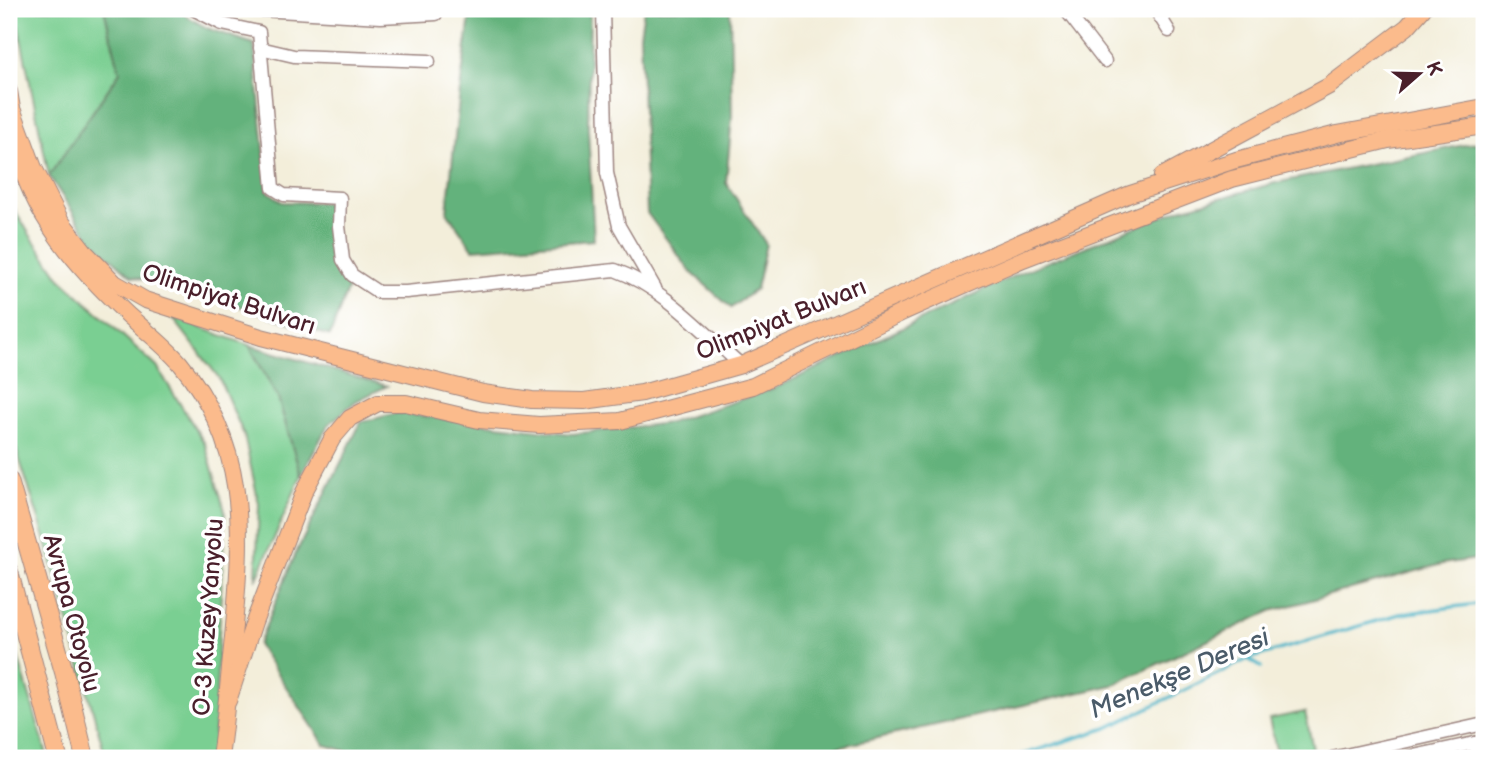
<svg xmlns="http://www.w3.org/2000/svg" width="1493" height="767" font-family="'Balsamiq Sans',sans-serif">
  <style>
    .green { fill: #7acf92; stroke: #62775e; stroke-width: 2 }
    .forest { fill: #63b27c; stroke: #566854; stroke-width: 2 }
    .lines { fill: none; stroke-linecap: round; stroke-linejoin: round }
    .stream { stroke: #49b4c7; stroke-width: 3.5 }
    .minor-casing { stroke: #9e8682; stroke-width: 15 }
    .major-casing { stroke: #9e8682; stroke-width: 18 }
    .highway-casing { stroke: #9e8682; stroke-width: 20 }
    .minor { stroke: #fff; stroke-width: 12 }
    .major { stroke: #fbbb8c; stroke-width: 16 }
    .highway { stroke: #fbbb8c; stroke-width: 18 }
    .labels { text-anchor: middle; stroke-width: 7; stroke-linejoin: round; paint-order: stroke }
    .street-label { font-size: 24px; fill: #4a1f2b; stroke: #fff }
    .water-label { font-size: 26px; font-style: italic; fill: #4a5b69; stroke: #fff }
  </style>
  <rect width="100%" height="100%" fill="#fff"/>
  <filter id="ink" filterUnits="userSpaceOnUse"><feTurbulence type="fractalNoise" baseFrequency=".0143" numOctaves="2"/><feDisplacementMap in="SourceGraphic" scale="14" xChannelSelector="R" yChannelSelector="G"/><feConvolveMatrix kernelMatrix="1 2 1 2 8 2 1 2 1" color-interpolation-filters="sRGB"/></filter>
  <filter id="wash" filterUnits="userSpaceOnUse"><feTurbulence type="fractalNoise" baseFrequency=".00686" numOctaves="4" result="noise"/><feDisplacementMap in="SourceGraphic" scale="28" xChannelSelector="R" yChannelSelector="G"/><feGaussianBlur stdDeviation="1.57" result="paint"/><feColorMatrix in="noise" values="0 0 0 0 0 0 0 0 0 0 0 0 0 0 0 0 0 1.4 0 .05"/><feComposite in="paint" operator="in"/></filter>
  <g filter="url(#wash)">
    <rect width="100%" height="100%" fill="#f3eeda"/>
    <g class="green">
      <polygon points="15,9 104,9 120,72 49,176"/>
      <polygon points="9,200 30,235 60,278 157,367 205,444 225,511 213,758 106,758 44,535 9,427"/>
      <polygon points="173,318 249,345 278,398 301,476 256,580 259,504 244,435 219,378"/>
      <polygon points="9,625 10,630 48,758 9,758"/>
      <polygon points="1305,712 1313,749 1310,758 1256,758 1277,754 1269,719"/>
    </g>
    <g class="forest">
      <polygon points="104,9 175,9 207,28 254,44 268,191 282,202 332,203 337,262 351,280 330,336 227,302 131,276 91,240 49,176 120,72"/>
      <polygon points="471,9 590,9 588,129 594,240 473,249 447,212 460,90"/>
      <polygon points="644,9 730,9 732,117 726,183 766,244 756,289 731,308 691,272 647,213 640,35"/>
      <polygon points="1484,141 1484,558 1442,564 1271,611 1113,685 789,758 372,758 325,745 258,645 295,555 361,422 397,413 572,434 669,423 775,388 1022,272 1180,209 1275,183"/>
      <polygon points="249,345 387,386 356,401 328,425 301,476 278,398"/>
    </g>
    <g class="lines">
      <g class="stream">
        <polyline points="1248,659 1261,667"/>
        <polyline points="1012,758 1107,728 1248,659 1400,614 1484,603"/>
      </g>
    </g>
  </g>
  <g filter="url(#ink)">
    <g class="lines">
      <g class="minor-casing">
        <g id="minor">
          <path d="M193 9 222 24 259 32 273 188 284 195 340 198 339 226 343 260 352 275 378 292H406L615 270C664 288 702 331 741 365"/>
          <polyline points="603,9 607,173 619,226 655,288"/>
          <polyline points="1065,9 1105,61"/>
          <polyline points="1155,9 1169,31"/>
          <polyline points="260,10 381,17 436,14"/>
          <polyline points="260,48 294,56 429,61"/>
          <polyline points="1475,743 1478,758"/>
          <polyline points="1332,758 1484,724"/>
          <polyline points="1404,758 1484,741"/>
        </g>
      </g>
      <g class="major-casing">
        <g id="major">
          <polyline points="9,91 14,120"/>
          <polyline points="13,111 34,168 61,221 86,253 115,283 145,300 261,337 483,393 532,400 584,401 642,393 741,365 1130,194 1236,160 1337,134 1484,107"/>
          <path d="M16 146C30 215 79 269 129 316 146 331 165 346 180 363 247 445 243 527 234 626 230 670 226 714 220 758"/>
          <polyline points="1162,176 1329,86 1407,27 1423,9"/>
          <polyline points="228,701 254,622 304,492 332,439 350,418 378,403 406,403 479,420 539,425 620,421 753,386 903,312 1023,259 1232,179 1388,140 1484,126"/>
        </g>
      </g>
      <g class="highway-casing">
        <g id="highway">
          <polyline points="9,481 64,672 85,758"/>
          <polyline points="9,572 58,758"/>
        </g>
      </g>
      <use href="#minor" class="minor"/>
      <use href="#major" class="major"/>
      <use href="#highway" class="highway"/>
    </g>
  </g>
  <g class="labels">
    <g class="street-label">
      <text transform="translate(229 299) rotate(18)" y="8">Olimpiyat Bulvarı</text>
      <text transform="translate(781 319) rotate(-22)" y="8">Olimpiyat Bulvarı</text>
      <text transform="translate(72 613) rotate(75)" y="8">Avrupa Otoyolu</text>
      <text transform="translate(208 617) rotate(-86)" y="8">O-3 Kuzey Yanyolu</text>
    </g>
    <g class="water-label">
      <text transform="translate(1179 673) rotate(-23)" y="9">Menekşe Deresi</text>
    </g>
  </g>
  <rect width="1493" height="767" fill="none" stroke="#fff" stroke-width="35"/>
  <g transform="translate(1419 74) rotate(70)" stroke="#ffffff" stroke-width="5" paint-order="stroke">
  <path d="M0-5L12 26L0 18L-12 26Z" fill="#4a1f2b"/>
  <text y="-10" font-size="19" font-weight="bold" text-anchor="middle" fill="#4a1f2b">K</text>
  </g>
</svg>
